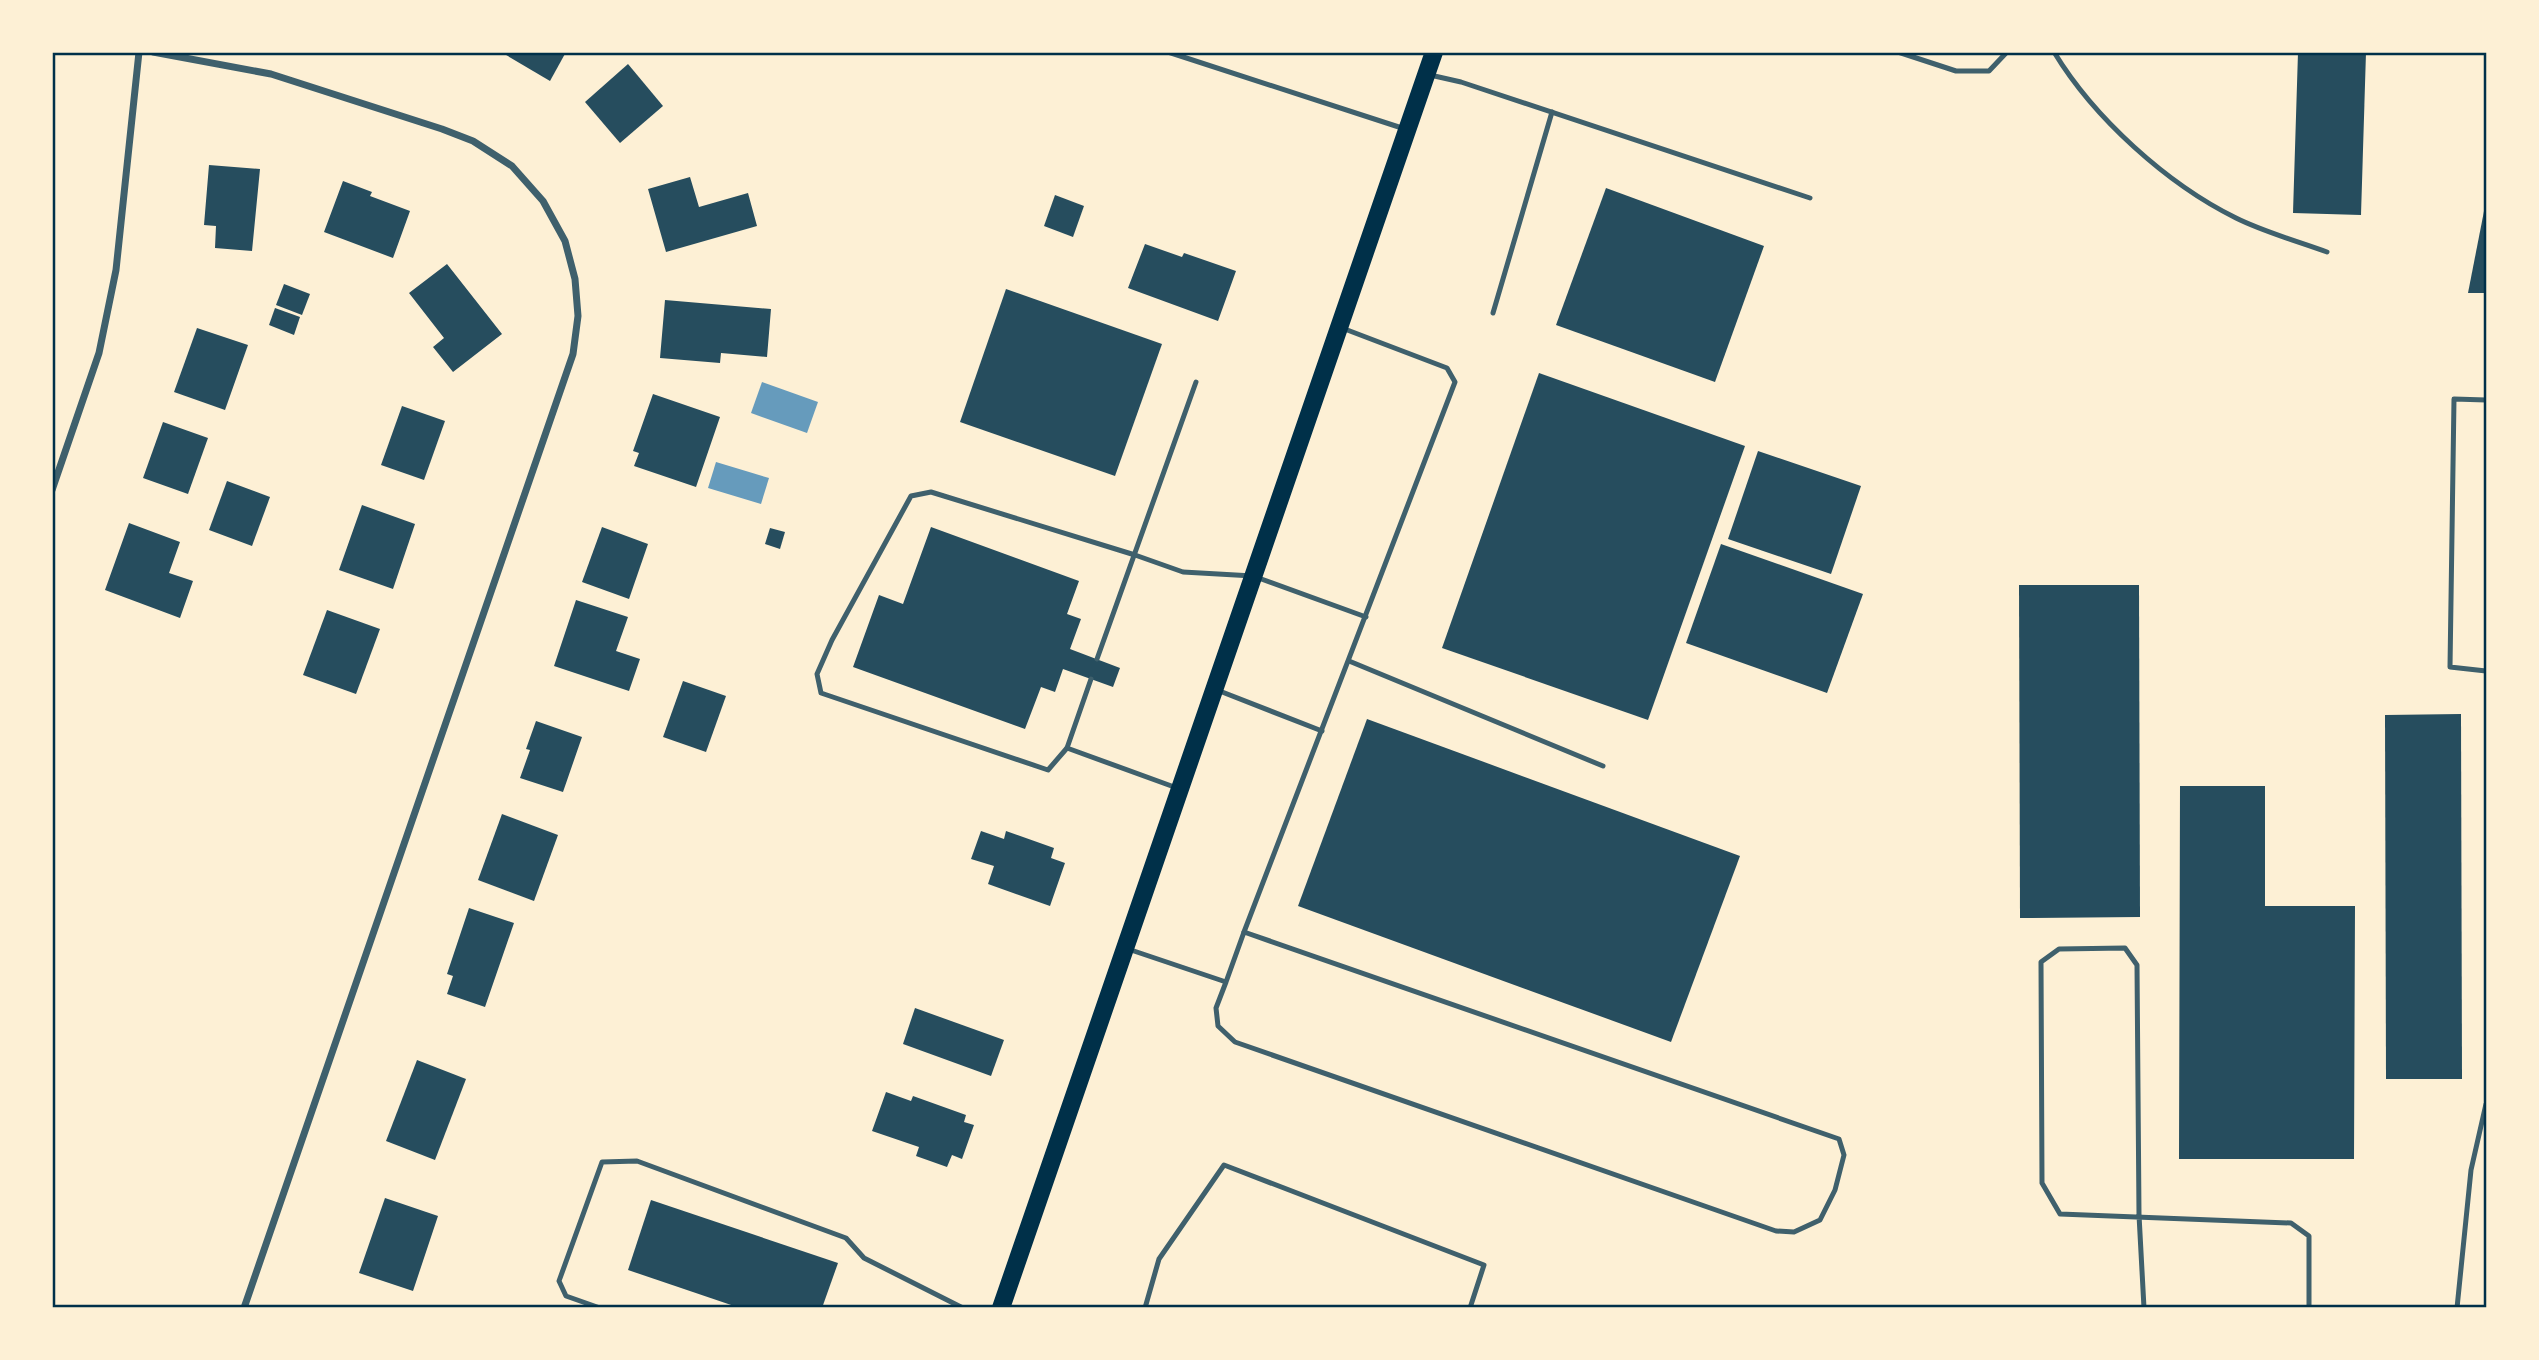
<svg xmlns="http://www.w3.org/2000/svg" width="2539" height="1360" font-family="'Varela Round',sans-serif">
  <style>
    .water { fill: #669bbc }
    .building { fill: #264d5e }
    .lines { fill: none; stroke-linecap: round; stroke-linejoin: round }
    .service { stroke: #3f606c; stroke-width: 5 }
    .minor { stroke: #3f606c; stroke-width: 7 }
    .primary { stroke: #003049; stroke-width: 18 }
    .neatline { fill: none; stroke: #003049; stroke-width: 2.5 }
  </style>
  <rect width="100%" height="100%" fill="#fdf0d5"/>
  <g class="water">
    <polygon points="762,382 818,402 807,433 751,413"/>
    <polygon points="716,462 769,478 761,504 708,488"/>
  </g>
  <g class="building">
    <polygon points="501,52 566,52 550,81"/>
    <polygon points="2298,52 2366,52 2361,215 2293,213"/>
    <polygon points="628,64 663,106 620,143 585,102"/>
    <polygon points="209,165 260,169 252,251 215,248 216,226 204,225"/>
    <polygon points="690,177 699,207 748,193 757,226 666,252 648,189"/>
    <polygon points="343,181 372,192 370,196 410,211 393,258 324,232"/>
    <polygon points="1606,188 1764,246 1715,382 1556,325"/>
    <polygon points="1055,195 1084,206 1073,237 1044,226"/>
    <polygon points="2485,206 2486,293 2468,293"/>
    <polygon points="1145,244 1182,257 1184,253 1236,271 1218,321 1128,288"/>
    <polygon points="447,264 502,334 453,372 433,347 444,338 409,293"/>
    <polygon points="284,284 310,294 302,315 276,305"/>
    <polygon points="1006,289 1162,344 1115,476 960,422"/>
    <polygon points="665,300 771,309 767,357 721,353 720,363 660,358"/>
    <polygon points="275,308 300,317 294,335 269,325"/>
    <polygon points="197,328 248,345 225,410 174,392"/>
    <polygon points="1539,373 1745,446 1648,720 1442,648"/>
    <polygon points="653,394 720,417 696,487 634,466 639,453 633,451"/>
    <polygon points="402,406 445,421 424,480 381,465"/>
    <polygon points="163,422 208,438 188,494 143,478"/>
    <polygon points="1758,451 1861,486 1831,574 1728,539"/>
    <polygon points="227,481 270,497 252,546 209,530"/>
    <polygon points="362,505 415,524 393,589 339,570"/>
    <polygon points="129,523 180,542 169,573 193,581 180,618 105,590"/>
    <polygon points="602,527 648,544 629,599 582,582"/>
    <polygon points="931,527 1079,581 1067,614 1081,619 1070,649 1120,668 1113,687 1063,669 1055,692 1041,687 1025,729 853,667 879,595 903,604"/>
    <polygon points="770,528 785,532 780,549 765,544"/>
    <polygon points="1721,544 1863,594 1827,693 1686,643"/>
    <polygon points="2019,585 2139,585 2140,917 2020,918"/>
    <polygon points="576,600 628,617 616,651 640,659 629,691 554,666"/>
    <polygon points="327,610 380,629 356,694 303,675"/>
    <polygon points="683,681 726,696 706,752 663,737"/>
    <polygon points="2461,714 2462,1079 2386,1079 2385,715"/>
    <polygon points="1367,719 1740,856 1671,1042 1298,906"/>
    <polygon points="536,721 582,737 563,792 520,778 530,750 526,749"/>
    <polygon points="2180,786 2265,786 2265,906 2355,906 2354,1159 2179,1159"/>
    <polygon points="502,814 558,835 534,901 478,880"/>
    <polygon points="981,831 1004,839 1006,831 1054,848 1051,858 1065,863 1050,906 988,884 994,866 971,859"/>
    <polygon points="469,908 514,923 485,1007 447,994 453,976 447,974"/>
    <polygon points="915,1008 1004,1040 991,1076 903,1044"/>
    <polygon points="417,1060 466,1079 435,1160 386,1141"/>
    <polygon points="886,1092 911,1101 913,1096 966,1115 964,1122 974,1125 962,1159 952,1155 947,1167 916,1156 919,1147 872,1131"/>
    <polygon points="385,1198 438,1216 413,1291 359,1273"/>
    <polygon points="651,1200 838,1263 822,1308 740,1308 628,1270"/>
  </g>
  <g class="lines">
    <g class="service">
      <polyline points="1168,52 1405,129"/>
      <polyline points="1898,52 1956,71 1989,71 2007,52"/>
      <path d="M2054 52C2094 118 2167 184 2236 218 2264 232 2297 241 2327 252"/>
      <polyline points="1430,75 1461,82 1810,198"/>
      <polyline points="1493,313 1552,112"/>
      <polyline points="2486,400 2454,399 2450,667 2486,671"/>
      <polyline points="1097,659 1196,382"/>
      <polyline points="1349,661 1603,766"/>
      <polyline points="1091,679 1067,748 1177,788"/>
      <polyline points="1217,690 1322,731"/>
      <polyline points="1067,748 1048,770 821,693 817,674 832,640 911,496 931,492 1135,555 1183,572 1253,576 1366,617"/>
      <polyline points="1244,932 1455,382 1447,368 1342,328"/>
      <polyline points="1128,949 1226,982 1216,1008 1218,1026 1235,1042 1776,1231 1794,1232 1820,1220 1835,1190 1844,1155 1839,1139 1244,932 1226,982"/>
      <polyline points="600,1308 566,1296 559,1281 602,1162 637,1161 846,1238 864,1258 963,1308"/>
      <polyline points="1145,1308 1159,1259 1224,1165 1484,1265 1470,1308"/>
      <polyline points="2144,1308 2139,1215 2137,965 2125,948 2059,949 2041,962 2042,1183 2060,1214 2291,1223 2309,1236 2309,1308"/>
      <polyline points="2457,1308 2471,1170 2486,1104"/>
    </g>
    <g class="minor">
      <polyline points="153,52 271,74 442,129 473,141 512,166 543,201 565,241 575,279 578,316 573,354 244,1308"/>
      <polyline points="52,490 99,353 116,270 139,52"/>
    </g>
    <polyline class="primary" points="1001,1308 1434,52"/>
  </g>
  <rect width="2539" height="1360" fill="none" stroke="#fdf0d5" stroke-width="108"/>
  <rect x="54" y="54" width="2431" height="1252" class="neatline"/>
</svg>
